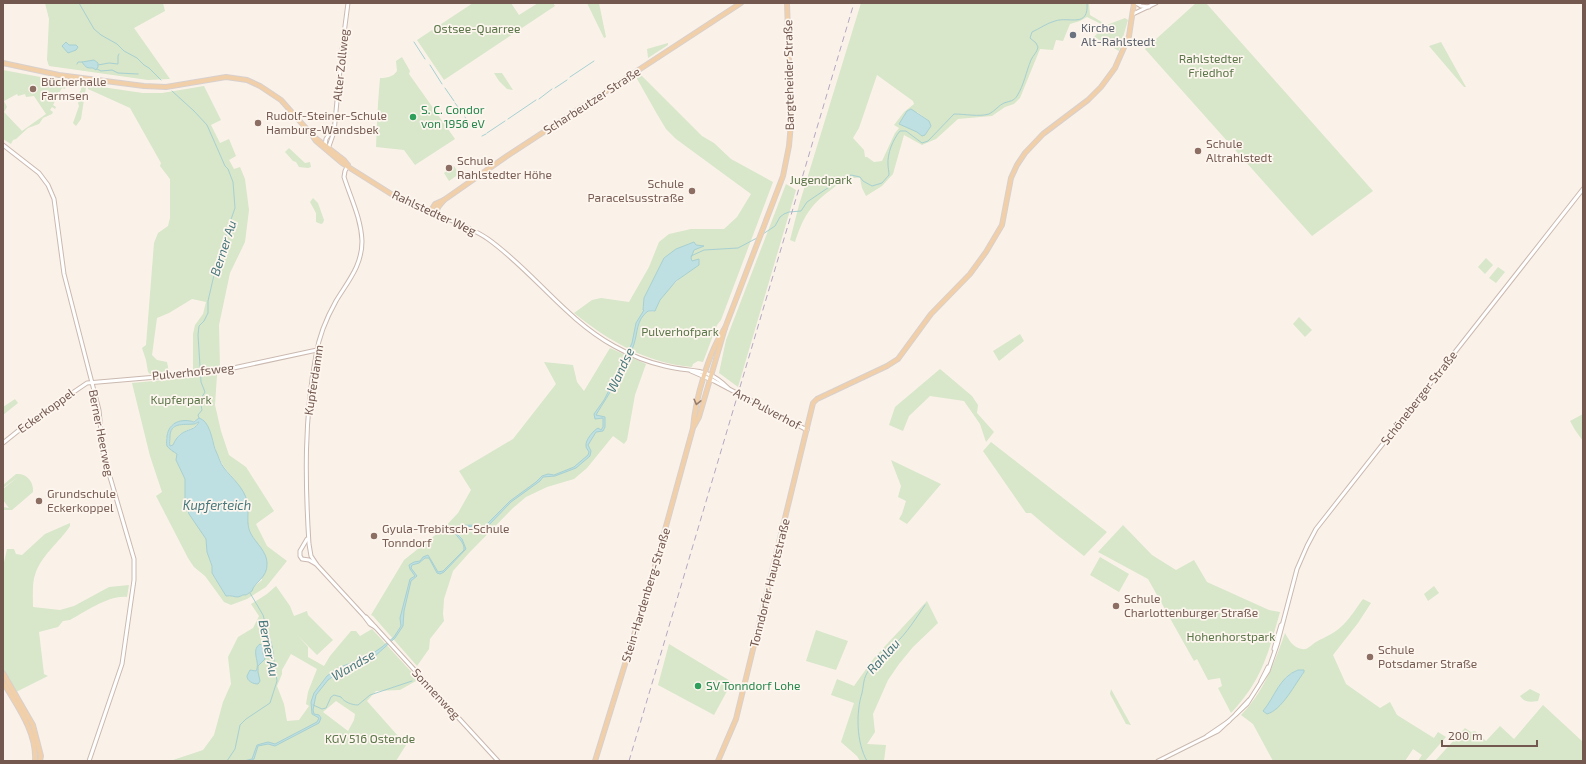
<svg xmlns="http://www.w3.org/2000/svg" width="1586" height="764" font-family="'Exo 2',sans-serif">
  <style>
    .green { fill: #d8e6c9; fill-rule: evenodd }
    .water { fill: #bfe0e2; stroke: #a7d0d2; fill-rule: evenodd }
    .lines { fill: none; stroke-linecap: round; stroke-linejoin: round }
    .stream { stroke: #a7d0d2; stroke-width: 1 }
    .minor-casing { stroke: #cbb9b0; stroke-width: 5 }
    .major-casing { stroke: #d8d0ce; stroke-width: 6 }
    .minor { stroke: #fff; stroke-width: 3 }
    .major { stroke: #f1cfa9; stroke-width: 4 }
    .rail { stroke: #b4a8c3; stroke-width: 1; stroke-dasharray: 6 4; stroke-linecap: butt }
    .oneway { stroke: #987c6a }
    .worship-dot { fill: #6b7280; stroke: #fdf6ef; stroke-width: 1.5 }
    .education-dot { fill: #8d6e63; stroke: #fdf6ef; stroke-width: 1.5 }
    .leisure-dot { fill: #2e9e5b; stroke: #fdf6ef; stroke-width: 1.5 }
    .labels { text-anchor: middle; stroke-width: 3.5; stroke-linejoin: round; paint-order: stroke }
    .worship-label { font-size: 12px; fill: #5b616d; stroke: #fdf6ef; text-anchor: start }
    .park-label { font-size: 12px; fill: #5b7649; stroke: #fdf6ef }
    .street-label { font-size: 12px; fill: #72584f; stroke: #fdf6ef }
    .education-label { font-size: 12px; fill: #785e54; stroke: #fdf6ef; text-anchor: start }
    .leisure-label { font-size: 12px; fill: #27864d; stroke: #fdf6ef; text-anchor: start }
    .water-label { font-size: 13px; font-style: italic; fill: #48787b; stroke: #fdf6ef }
  </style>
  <rect width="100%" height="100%" fill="#faf2e9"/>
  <g class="green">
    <polygon points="45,3 163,3 165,11 134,28 170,79 148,80 49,66 47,60 49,19"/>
    <polygon points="473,3 511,3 519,15 538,3 553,3 555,6 444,80 417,40"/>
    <polygon points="587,3 599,3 606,37 604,38"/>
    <path d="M861 3H1089L1090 15 1105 24 1103 25 1087 17 1080 21 1070 24 1063 41 1056 40 1053 50 1040 49 1020 98 1014 104 1005 107 992 116 958 119 936 139 922 145 904 135 893 174 882 186 866 196 862 188 860 178C848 177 841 182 832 189 810 205 803 217 795 242L790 240 799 205ZM877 75 913 101 914 104 904 112 894 125 899 128 895 133 882 161 874 162 867 157H865L864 150 853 138 859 128ZM917 112 929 121 931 126 925 135 906 127Z"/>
    <polygon points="1196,3 1206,3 1373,191 1312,236 1145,49"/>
    <polygon points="1125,18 1128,20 1119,51 1094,37 1104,26"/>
    <polygon points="1441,42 1466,87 1464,87 1429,46"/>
    <polygon points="668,43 668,45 648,58 647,49"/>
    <path d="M402 57 410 71 409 74 455 139 415 165 404 150 376 147 378 103 380 78C387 78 393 77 397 71L396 61Z"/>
    <path d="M3 70 67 82 65 89 62 88 59 93 62 95V96L59 95 57 97 60 99 59 100 56 99 53 105 56 107 55 109 52 107 50 110 53 112 52 114 43 118 39 124 28 128 16 139 13 140 11 144 3 139ZM17 94 18 96 25 94 26 97 34 96 46 114 22 131 4 112 7 107 4 101Z"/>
    <polygon points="494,73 502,73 513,90 507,89 499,81"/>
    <path d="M641 75 702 136 714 143 731 159 773 182 721 320 717 325 703 362 698 361 693 364 692 367C646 363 609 341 574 313L592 300 601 298 629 302 649 267 659 242 669 234 691 229H724L737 217 751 194 676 139 666 129 657 114 636 77ZM703 246 694 250 690 258 691 261 685 274 667 290 660 300 656 309 653 312 643 310 644 298 664 258Z"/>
    <polygon points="71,83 84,84 86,87 81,119 76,126 73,123 79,106 78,103 81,98 77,96 81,90 81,87 78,85 77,87"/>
    <polygon points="88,85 143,93 162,93 204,86 221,120 211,125 220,143 229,139 236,156 229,160 234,169 240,167 245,179 249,210 245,242 230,273 219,325 220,368 193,370 193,334 195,325 203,314 206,302 192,299 169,313 157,318 152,355 157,360 167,362 169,372 150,374 148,372 146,360 142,348 146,345 154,243 158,233 168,226 170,218 170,179 160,166 161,163 130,108 88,89"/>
    <polygon points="289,148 305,163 310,162 311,167 308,168 299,167 296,162 293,161 285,152"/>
    <polygon points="454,166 459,174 449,181 444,173"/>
    <polygon points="786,184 796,190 738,387 719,373 726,340"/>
    <polygon points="313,198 318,203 324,220 323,223 321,224 316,222 316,213 310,202"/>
    <polygon points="1486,258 1493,265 1485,274 1478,267"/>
    <polygon points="1498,267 1505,272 1496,283 1489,278"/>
    <polygon points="1299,317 1312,330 1305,337 1293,324"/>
    <polygon points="1020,334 1024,341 999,361 993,351"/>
    <polygon points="610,348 646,364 635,395 627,440 624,444 613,436 587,468 574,479 547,487 526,497 513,508 469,553 453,571 444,599 443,614 444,621 430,639 429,649 417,666 373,616 371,615 404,560 444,528 458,513 471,490 459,471 513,439 556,384 544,362 573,365 577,382 584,391"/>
    <polygon points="940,369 972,396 978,405 977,413 994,432 986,442 980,424 964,401 930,396 909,416 903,431 889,425 895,407"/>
    <path d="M217 375 215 405 221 431 229 455 246 467 274 511 256 524 267 546 287 561 266 587 247 599 231 605 224 602 205 576 194 567 188 558 156 496 162 492 150 456 132 383ZM202 419 209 428 217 454 224 467 234 479 247 500V522L250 532 256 543 262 580 252 588V591L246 595C243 594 242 596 238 597 234 597 231 595 226 596L212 573V566L207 552 206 539 185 502V479L176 460 177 454 166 442C171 412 182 426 202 419Z"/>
    <polygon points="15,399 18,403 3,415 3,407"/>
    <polygon points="1583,414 1583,441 1575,430 1570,421"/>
    <path d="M199 421C196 430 184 429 178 436 175 439 175 442 173 445L170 446C169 442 170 441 170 437 170 420 189 426 199 421Z"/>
    <path d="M991 442 1107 532 1084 556C1066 542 1048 528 1031 513H1026L983 451Z"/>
    <polygon points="891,460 941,484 907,524 899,519 902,514 906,501 898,497 901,486"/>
    <path d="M16 474C26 473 34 481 33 492L12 510H4L3 507 9 508 3 500V489L18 477 3 488V485Z"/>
    <path d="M70 523V526C59 543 41 555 35 575 32 583 33 598 33 607L60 610 74 606 109 587 129 585 127 597C111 594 84 612 70 620L63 621 58 627 39 632 44 674 48 676 16 692 3 670V567L7 549H14L16 554 22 555 45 534Z"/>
    <path d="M1123 525 1152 555 1176 570 1194 560 1207 582 1269 610 1280 612C1268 654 1262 680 1231 713L1218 688 1222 686 1220 678 1208 680 1197 659 1194 661 1148 579 1098 552Z"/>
    <polygon points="1100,557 1129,574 1119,592 1090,575"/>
    <path d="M276 586 290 606 294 616 307 611 308 615 333 640 317 655 298 636 308 647V657L324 666 330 656 351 631H356L360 636 372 629 417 678 416 681 400 690 376 691 367 701 406 745 396 761H170L203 750 214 735 223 702 231 684 228 657 238 637 253 628 259 616 251 604 267 594ZM263 645 264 651 261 663 258 665 256 651ZM291 654 317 669 308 692 306 704 309 706 299 720 287 721 284 704 277 686 282 674V670ZM336 701 355 714 354 720 348 731 323 712Z"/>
    <polygon points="1434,586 1439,593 1428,601 1424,594"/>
    <path d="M1363 599 1371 603 1358 623 1333 655 1346 684 1380 708 1390 702 1397 715 1434 738 1438 732 1446 737 1425 761H1418L1422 755 1413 749 1405 761H1273L1253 724 1241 715C1264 691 1274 664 1285 633 1289 640 1293 648 1302 649 1308 650 1311 645 1316 642 1325 637 1337 632 1344 624 1351 617 1357 607 1363 599ZM1298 670 1304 672 1264 711C1275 697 1279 677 1298 670Z"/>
    <polygon points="927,601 938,623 913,647 899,664 888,680 873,714 875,732 867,744 886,745 884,761 860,761 857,756 841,742 854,703 831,695 837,679 854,686 874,658"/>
    <polygon points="816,630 848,641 836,670 806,661"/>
    <polygon points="669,644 732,682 714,715 658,685"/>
    <polygon points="1111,689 1131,725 1126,724 1110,694"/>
    <path d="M1530 689 1540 694 1538 701C1530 702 1525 703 1520 696Z"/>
    <polygon points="1543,705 1583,742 1583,761 1435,761 1465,728 1471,732 1475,731 1486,741 1500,726 1514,739"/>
  </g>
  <g class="water">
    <polygon points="66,42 69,45 76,45 78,47 76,50 68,53 62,46"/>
    <path d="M94 60 98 63V67L96 70 93 68C87 68 86 68 82 62Z"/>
    <polygon points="911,109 929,121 931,126 925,135 922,136 917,132 899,124 907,111"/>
    <path d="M694 242 696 245 704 246 694 250 691 258 692 261 699 259V265L676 281 660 300 655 311H648C636 320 638 332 634 344 626 370 609 393 596 415L605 417V427L603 431 596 432 588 445 591 451 590 456 576 468 555 476 543 477 540 481 511 502 486 528 463 526 457 528 456 533 462 539 466 549 444 572 440 574 437 573 429 558H425L419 563 412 565 411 568 417 576 411 581 404 611 403 626 395 638 374 657 342 670 328 680 316 695 313 710 314 714 319 715 321 718 319 723 275 746 268 744 258 746 254 759 250 761H244L252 759 257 745 268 742 275 744 317 722 319 718 312 714 311 702 314 693 327 676 338 668 369 656 382 647 394 637 401 626 400 618 410 579 415 576 410 569 409 565 414 562 420 561 423 557 428 555 438 572 443 571 464 550C465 541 456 538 454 530 459 523 476 525 484 527L510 501 536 482 542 476 548 474 554 475 574 467 588 455 589 452C588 450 586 448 586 446 585 440 594 430 598 428L601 430 603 427V418L595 419 594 414 604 400 621 367 632 343 636 323 644 310H643L644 298 664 258 676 249Z"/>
    <path d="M199 418C210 421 212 440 215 449 218 455 220 463 224 468 232 478 244 488 247 501 250 512 245 523 251 534 256 543 267 552 267 563 268 578 254 582 252 591L246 595C243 594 242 596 238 597 234 597 231 595 226 596L212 573V566L207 552 206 539 189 514 185 502V479L176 460 177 454C174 452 169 449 167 446 166 443 167 439 167 436 169 422 182 418 194 422ZM199 422C193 434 181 426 173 445L170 446C169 442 170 441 170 437 170 422 183 425 194 424 196 424 197 422 199 422Z"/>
    <path d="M260 644 264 647 263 654 265 659 258 666V672L260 681 258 684C253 684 247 681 247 676L250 670 256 671C261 662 250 651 260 644Z"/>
    <path d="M1298 670H1304V672C1295 684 1282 710 1267 714L1263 711C1275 697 1279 677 1298 670Z"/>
  </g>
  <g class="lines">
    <g class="stream">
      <polyline points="79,3 94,29 101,35 117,44 124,51 137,58 144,65 149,68 161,80"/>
      <polyline points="414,42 425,59"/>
      <polyline points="77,64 78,62 82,62"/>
      <polyline points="98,65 109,63 118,64 118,56 119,54"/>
      <polyline points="430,65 442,84"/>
      <polyline points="97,69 101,71 112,70 118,73 138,74"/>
      <polyline points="570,77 594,61"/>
      <polyline points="445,88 454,101"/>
      <polyline points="555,88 567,80"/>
      <polyline points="172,91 194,111 207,125 225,166 228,169 233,182 235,208 228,228 219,260 213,273 214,275 208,301 208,313 204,321 199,326 198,335 201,382 205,392 200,400 202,410 198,415 199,418"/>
      <polyline points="539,99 552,89"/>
      <polyline points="455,103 464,115"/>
      <polyline points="465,117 471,127"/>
      <polyline points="508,119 536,100"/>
      <polyline points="487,133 505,121"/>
      <polyline points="482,136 486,134"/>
      <path d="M763 234 775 226 780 217 784 214 789 212 801 211 807 202 841 179 851 175 860 177 863 181 872 186 882 183 889 175C889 171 888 168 888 165 887 154 893 139 900 131H906L922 143 928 141 954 114C965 114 979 117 989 114 995 111 999 105 1004 103 1010 101 1014 101 1017 96 1024 85 1026 72 1031 60 1033 55 1037 53 1038 47L1036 43 1030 38 1032 32C1039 29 1047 23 1055 21 1069 16 1089 29 1087 3"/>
      <polyline points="691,256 704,250 738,248 757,238"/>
      <path d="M313 705 322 709 326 708 331 697 334 695 341 697C344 702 352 705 358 705L370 695 412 681"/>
      <polyline points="227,761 235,749 240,725 246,719 270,703 277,681 272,646 263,615 250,593"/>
      <path d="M867 761C856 742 856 712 862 693 864 684 863 678 869 670 876 660 887 652 895 644 907 633 916 618 925 605"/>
    </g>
    <g class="minor-casing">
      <g id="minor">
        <polyline points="1136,3 1141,6 1149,7"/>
        <polyline points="1133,14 1156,3"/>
        <polyline points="3,145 39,173 48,185 54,199 64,274 99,410 103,453 134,559 134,580 122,664 89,761"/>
        <polyline points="325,146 326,139 333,128"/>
        <polyline points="328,149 334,132 342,49 348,3"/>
        <path d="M348 165 345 171 344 177C351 199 361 218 362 241 362 266 348 281 336 301 327 317 319 336 316 355 304 418 305 481 309 544L311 556 317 565 364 616 370 624 375 627"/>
        <path d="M435 214C453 221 472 228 488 239 533 271 565 319 614 346 630 355 647 362 665 366 692 373 707 366 728 388"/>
        <polyline points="691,371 714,381 807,430"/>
        <polyline points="3,443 28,423 87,383 215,372 317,350"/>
        <polyline points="307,539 300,551 300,556 302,559 309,560 316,564"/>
        <polyline points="366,617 498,761"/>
        <polyline points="1274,649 1281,625"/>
        <polyline points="1261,681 1268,667"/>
        <polyline points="1236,714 1249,700"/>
        <polyline points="1207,736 1229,721"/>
        <polyline points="1158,761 1218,731 1247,704 1268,671 1277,645 1297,569 1307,546 1316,529 1583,189"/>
      </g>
    </g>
    <g class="major-casing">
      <g id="major">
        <polyline points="3,63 59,75 144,86 166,87 226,77 247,80 260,86 281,100 312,135 316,141 342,163 396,197 435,214 439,206 444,200"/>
        <polyline points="313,136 344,160 348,165"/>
        <polyline points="430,212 435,204 444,200 507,156 741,3"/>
        <polyline points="694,426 699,417 725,328 783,176 789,146 791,123 787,3"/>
        <polyline points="3,673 33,725 41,756 40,761"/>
        <path d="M3 682C17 706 37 732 35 761"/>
        <path d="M595 761 652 577 693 428C695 400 709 351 725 328"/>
        <polyline points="718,761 736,719 813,403 817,399 887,366 898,359 931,314 970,274 986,252 1002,225 1011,178 1017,165 1025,153 1043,134 1088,100 1101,87 1115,68 1129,36 1134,3"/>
      </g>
    </g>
    <use href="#minor" class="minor"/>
    <use href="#major" class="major"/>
    <polyline class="rail" points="629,761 854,3"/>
  </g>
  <defs><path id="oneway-chevron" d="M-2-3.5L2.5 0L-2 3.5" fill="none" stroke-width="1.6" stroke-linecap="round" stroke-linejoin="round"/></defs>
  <use class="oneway" href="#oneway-chevron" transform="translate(697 402) rotate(104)"/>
  <circle class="worship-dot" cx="1073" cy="35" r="4"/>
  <g class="education-dot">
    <circle cx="33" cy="89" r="4"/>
    <circle cx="258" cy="123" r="4"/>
    <circle cx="1198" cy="151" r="4"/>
    <circle cx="449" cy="168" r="4"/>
    <circle cx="692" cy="191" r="4"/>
    <circle cx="39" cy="501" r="4"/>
    <circle cx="374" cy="536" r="4"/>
    <circle cx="1116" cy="606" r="4"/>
    <circle cx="1370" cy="657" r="4"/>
  </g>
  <g class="leisure-dot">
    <circle cx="413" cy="117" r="4"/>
    <circle cx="698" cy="686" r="4"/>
  </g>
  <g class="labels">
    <g class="worship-label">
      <text x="1081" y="32">Kirche<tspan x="1081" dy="14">Alt-Rahlstedt</tspan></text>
    </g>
    <g class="park-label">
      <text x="477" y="33">Ostsee-Quarree</text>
      <text x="1211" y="63">Rahlstedter<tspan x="1211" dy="14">Friedhof</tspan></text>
      <text x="821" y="184">Jugendpark</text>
      <text x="680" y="336">Pulverhofpark</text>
      <text x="181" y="404">Kupferpark</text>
      <text x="1231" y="641">Hohenhorstpark</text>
      <text x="370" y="743">KGV 516 Ostende</text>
    </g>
    <g class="street-label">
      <text transform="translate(341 65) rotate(-84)" y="4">Alter Zollweg</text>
      <text transform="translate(789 75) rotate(-91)" y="4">Bargteheider Straße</text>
      <text transform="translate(592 101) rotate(-33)" y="4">Scharbeutzer Straße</text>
      <text transform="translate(434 213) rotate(25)" y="4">Rahlstedter Weg</text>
      <text transform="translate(193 372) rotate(-6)" y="4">Pulverhofsweg</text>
      <text transform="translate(314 380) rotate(-81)" y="4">Kupferdamm</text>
      <text transform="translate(1419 398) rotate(-52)" y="4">Schöneberger Straße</text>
      <text transform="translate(767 409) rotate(28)" y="4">Am Pulverhof</text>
      <text transform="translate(46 411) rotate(-36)" y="4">Eckerkoppel</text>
      <text transform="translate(101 433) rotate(79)" y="4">Berner Heerweg</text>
      <text transform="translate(770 583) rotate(-76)" y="4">Tonndorfer Hauptstraße</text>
      <text transform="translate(646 595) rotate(-73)" y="4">Stein-Hardenberg-Straße</text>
      <text transform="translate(436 694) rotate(47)" y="4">Sonnenweg</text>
    </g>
    <g class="education-label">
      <text x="41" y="86">Bücherhalle<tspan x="41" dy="14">Farmsen</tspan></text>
      <text x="266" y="120">Rudolf-Steiner-Schule<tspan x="266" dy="14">Hamburg-Wandsbek</tspan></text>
      <text x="1206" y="148">Schule<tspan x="1206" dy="14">Altrahlstedt</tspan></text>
      <text x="457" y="165">Schule<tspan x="457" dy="14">Rahlstedter Höhe</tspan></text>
      <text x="684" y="188" text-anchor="end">Schule<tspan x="684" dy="14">Paracelsusstraße</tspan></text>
      <text x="47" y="498">Grundschule<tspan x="47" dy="14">Eckerkoppel</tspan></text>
      <text x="382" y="533">Gyula-Trebitsch-Schule<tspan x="382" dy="14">Tonndorf</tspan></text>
      <text x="1124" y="603">Schule<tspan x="1124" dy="14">Charlottenburger Straße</tspan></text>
      <text x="1378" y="654">Schule<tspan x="1378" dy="14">Potsdamer Straße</tspan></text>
    </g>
    <g class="leisure-label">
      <text x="421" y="114">S. C. Condor<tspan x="421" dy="14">von 1956 eV</tspan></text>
      <text x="706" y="690">SV Tonndorf Lohe</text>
    </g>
    <g class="water-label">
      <text transform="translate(223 248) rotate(-72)" y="5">Berner Au</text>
      <text transform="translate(620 370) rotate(-65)" y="5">Wandse</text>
      <text x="217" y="510">Kupferteich</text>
      <text transform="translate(269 648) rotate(79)" y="5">Berner Au</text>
      <text transform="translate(883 656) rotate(-48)" y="5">Rahlau</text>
      <text transform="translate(353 665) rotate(-30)" y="5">Wandse</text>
    </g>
  </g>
  <rect width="1586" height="764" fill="none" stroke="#72584f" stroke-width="8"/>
  <path d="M1442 740v6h95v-6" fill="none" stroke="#72584f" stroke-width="2"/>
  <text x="1448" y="740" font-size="12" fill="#72584f" stroke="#fdf6ef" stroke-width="3" paint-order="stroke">200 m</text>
</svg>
